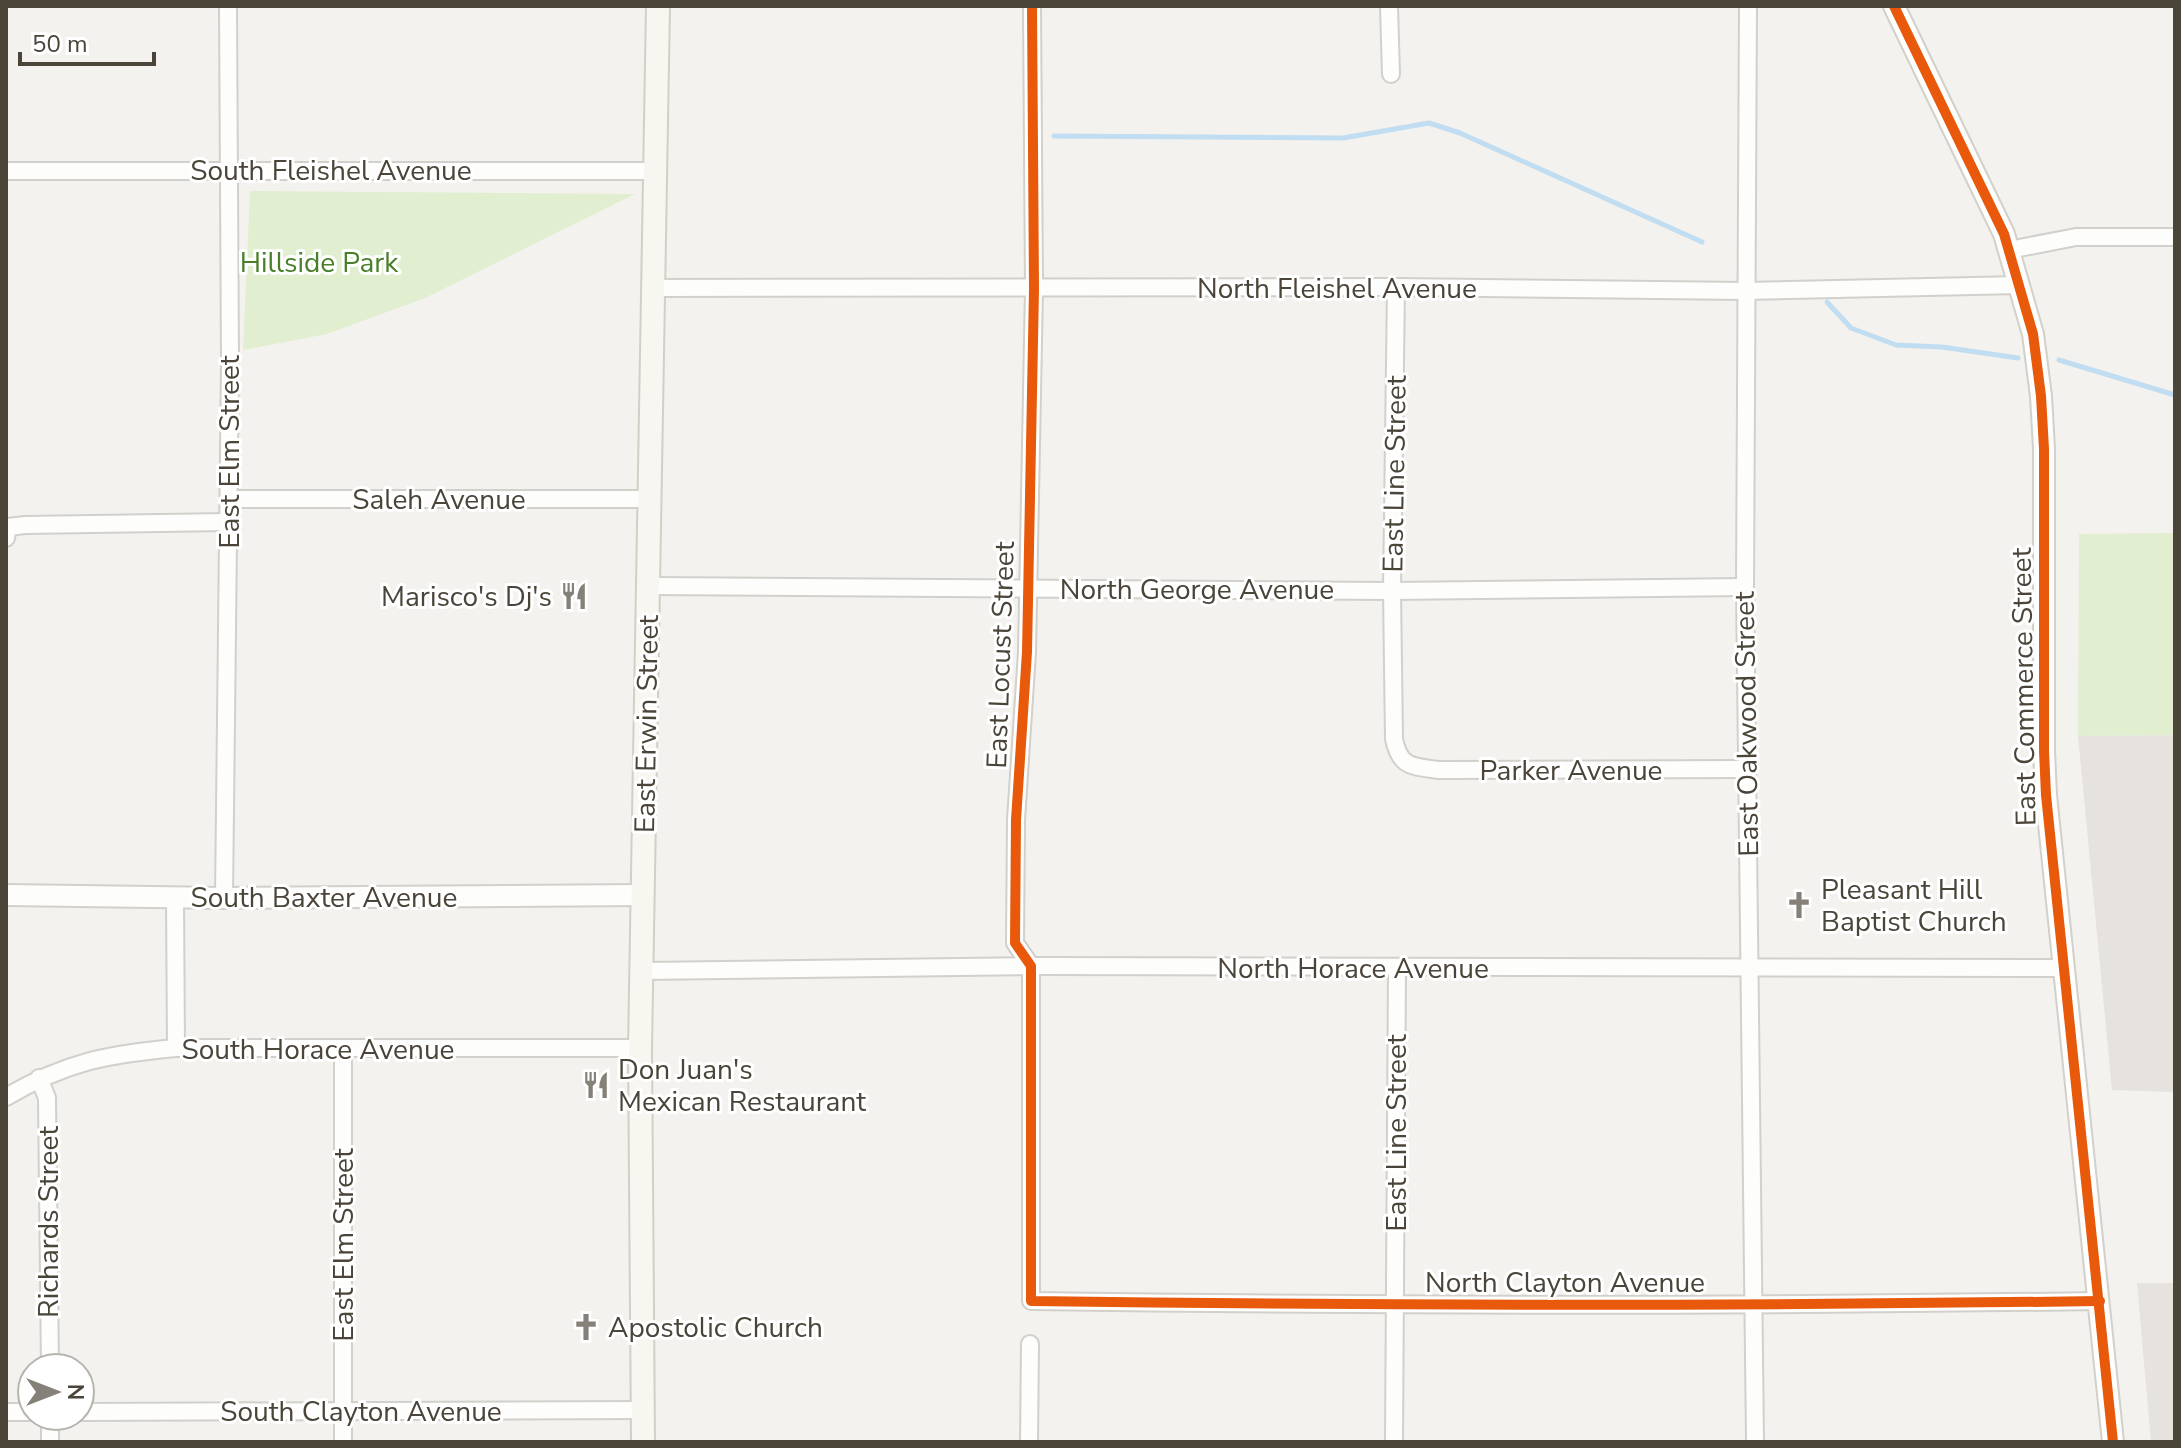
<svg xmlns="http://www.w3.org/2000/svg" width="2181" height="1448" font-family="'Nunito Sans',sans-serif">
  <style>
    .industrial { fill: #e6e2de }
    .green { fill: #e1eecf }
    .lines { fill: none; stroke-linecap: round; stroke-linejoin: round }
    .stream { stroke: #c0ddf1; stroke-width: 5 }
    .minor-casing { stroke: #d2d0cb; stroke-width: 20 }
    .tertiary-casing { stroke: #d2d0cb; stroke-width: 24 }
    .secondary-casing { stroke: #d3cfc5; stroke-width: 26 }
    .minor { stroke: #fdfdfc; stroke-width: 16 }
    .tertiary { stroke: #fdfdfc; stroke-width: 20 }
    .secondary { stroke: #f7f6f1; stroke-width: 22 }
    .cycleway-casing { stroke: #fff; stroke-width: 15 }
    .cycleway { stroke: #e8590c; stroke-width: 10 }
    .labels { text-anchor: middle; stroke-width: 6; stroke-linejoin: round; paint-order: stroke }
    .street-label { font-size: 28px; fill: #4b4439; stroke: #fff }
    .park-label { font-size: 28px; fill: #4a7f2a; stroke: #fff }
    .poi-label { font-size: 28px; fill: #4b4439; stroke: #fff; text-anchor: start }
  </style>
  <rect width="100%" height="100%" fill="#f4f2ee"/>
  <g class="industrial">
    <polygon points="2175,735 2175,1092 2112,1090 2078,736"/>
    <polygon points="2137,1283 2175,1283 2175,1442 2151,1442"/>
  </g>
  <g class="green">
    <polygon points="250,191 635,194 425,298 327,334 243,350"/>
    <polygon points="2175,533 2175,735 2078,736 2079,534"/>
  </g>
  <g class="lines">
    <g class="stream">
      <polyline points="1054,136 1343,138 1429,123 1460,133 1702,242"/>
      <polyline points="1827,302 1851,328 1896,345 1942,347 2018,358"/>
      <polyline points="2059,360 2175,395"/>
    </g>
    <g class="minor-casing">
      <g id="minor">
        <path d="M1032 6 1034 289 1027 652 1016 820 1015 943 1031 966V1301C1387 1306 1743 1306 2100 1301"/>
        <polyline points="1389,6 1391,74"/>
        <polyline points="1748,6 1745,587 1755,1442"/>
        <polyline points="6,171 656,171"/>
        <polyline points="2009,250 2076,237 2175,237"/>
        <path d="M1396 287 1392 591 1394 739C1400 768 1412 766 1439 770L1746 769"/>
        <polyline points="655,288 1396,287 1745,291 2020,285"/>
        <polyline points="229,499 649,499"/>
        <polyline points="6,538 8,527 25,525 228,522"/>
        <polyline points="649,586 1392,591 1745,587"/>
        <polyline points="175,897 176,1048"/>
        <polyline points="224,898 230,362 228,6"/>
        <polyline points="643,971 1031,966 2063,968"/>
        <polyline points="343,1049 343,1442"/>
        <polyline points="39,1078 47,1098 50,1368"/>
        <path d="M6 1097C66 1062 108 1054 176 1048H640"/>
        <polyline points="6,1412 32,1412"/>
        <polyline points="80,1412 643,1410"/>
        <polyline points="50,1416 50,1442"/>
        <polyline points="1029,1442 1030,1344"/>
        <polyline points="1394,1442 1397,969"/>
      </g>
    </g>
    <g class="tertiary-casing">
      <g id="tertiary">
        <polyline points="1894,6 2004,234 2033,334 2041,396 2044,449 2044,751 2046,795 2113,1442"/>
        <polyline points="6,895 224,898 643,895"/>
      </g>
    </g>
    <g class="secondary-casing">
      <polyline id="secondary" points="643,1442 640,1048 658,6"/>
    </g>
    <use href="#minor" class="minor"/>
    <use href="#tertiary" class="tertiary"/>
    <use href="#secondary" class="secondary"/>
    <g class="cycleway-casing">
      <g id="cycleway">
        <path d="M1032 6 1034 289 1027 652 1016 820 1015 943 1031 966V1301C1387 1306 1743 1306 2100 1301"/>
        <polyline points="1894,6 2004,234 2033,334 2041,396 2044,449 2044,751 2046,795 2113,1442"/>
      </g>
    </g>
    <use href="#cycleway" class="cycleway"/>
  </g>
  <defs>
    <g id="restaurant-bare" transform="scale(2.16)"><path d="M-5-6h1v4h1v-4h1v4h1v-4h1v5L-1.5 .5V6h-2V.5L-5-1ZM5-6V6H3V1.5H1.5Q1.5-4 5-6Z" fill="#868178" stroke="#fff" stroke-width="2.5" paint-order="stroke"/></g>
    <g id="church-bare" transform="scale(2.16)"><path d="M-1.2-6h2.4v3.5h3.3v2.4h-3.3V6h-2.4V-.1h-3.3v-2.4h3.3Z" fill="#868178" stroke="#fff" stroke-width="2.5" paint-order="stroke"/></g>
  </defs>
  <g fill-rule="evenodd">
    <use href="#restaurant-bare" x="574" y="596"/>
    <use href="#church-bare" x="1799" y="905"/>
    <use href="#restaurant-bare" x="596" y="1085"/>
    <use href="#church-bare" x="586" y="1327"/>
  </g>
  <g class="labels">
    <g class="street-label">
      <text x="331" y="180">South Fleishel Avenue</text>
      <text x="1337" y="298">North Fleishel Avenue</text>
      <text transform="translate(229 452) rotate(-90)" y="10">East Elm Street</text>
      <text transform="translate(1394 474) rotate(-89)" y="10">East Line Street</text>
      <text x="439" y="509">Saleh Avenue</text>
      <text x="1197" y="599">North George Avenue</text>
      <text transform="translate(1000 655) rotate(-88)" y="10">East Locust Street</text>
      <text transform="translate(2023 687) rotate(-91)" y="10">East Commerce Street</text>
      <text transform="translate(646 724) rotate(-89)" y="10">East Erwin Street</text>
      <text transform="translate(1746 724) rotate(-91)" y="10">East Oakwood Street</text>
      <text x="1571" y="780">Parker Avenue</text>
      <text x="324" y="907">South Baxter Avenue</text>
      <text x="1353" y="978">North Horace Avenue</text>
      <text x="318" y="1059">South Horace Avenue</text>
      <text transform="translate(1396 1133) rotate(-90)" y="10">East Line Street</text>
      <text transform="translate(48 1222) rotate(-90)" y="10">Richards Street</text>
      <text transform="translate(343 1245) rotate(-90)" y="10">East Elm Street</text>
      <text x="1565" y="1292">North Clayton Avenue</text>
      <text x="361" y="1421">South Clayton Avenue</text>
    </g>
    <g class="park-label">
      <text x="319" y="272">Hillside Park</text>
    </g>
    <g class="poi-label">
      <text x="552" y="606" text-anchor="end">Marisco's Dj's</text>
      <text x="1821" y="899">Pleasant Hill<tspan x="1821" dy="32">Baptist Church</tspan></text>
      <text x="618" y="1079">Don Juan's<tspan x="618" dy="32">Mexican Restaurant</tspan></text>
      <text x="608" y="1337">Apostolic Church</text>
    </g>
  </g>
  <rect width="2181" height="1448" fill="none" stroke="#4b4439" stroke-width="16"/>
  <g transform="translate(56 1392) rotate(90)"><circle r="38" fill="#ffffff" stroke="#b7b4b0" stroke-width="2"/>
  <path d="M0-6L14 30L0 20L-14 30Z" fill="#868178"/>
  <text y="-12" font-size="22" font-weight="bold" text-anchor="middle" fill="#4b4439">N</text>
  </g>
  <path d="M20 52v12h134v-12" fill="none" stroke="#4b4439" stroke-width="4"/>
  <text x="32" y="52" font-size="24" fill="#4b4439" stroke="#ffffff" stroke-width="6" paint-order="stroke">50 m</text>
</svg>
